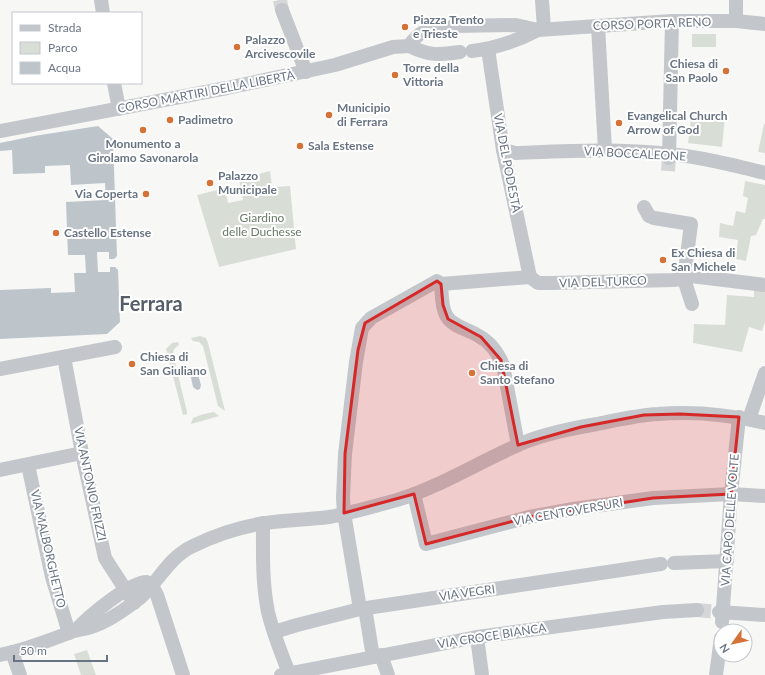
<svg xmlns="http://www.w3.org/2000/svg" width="765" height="675" font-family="Lato,sans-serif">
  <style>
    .green { fill: #d8ded6 }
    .water { fill: #bdc5cb }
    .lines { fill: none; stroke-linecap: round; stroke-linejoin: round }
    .street-tunnel { stroke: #d4d6d8; stroke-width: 14; stroke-dasharray: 14 7; stroke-linecap: butt }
    .street { stroke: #c3c6ca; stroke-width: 14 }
    .marked { fill: #d62828; fill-opacity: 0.2; stroke: #d62828; stroke-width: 3; stroke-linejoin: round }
    .poi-dot { fill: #d57237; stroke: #fff; stroke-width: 1.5 }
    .labels { text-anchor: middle; stroke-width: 4; stroke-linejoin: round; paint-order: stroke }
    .poi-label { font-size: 12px; font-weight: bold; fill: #697483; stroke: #fff; text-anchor: start }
    .street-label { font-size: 12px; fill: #697483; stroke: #fff }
    .park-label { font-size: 12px; fill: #687b67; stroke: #fff }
    .town-label { font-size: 20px; font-weight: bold; fill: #565e69; stroke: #fff }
  </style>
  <rect width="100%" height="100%" fill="#f7f7f5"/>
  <g class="green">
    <rect x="692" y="34" width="24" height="13"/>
    <polygon points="692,111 725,116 722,147 688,143"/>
    <polygon points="764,124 765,124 765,153 758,152"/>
    <polygon points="270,171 272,187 290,186 296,249 219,267 197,195 225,188 228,203 243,200 238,174 247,172 250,182 260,181 259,174"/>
    <polygon points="745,181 765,185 765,219 763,219 756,235 751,236 746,261 736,259 738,240 719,237 720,223 733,226 736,211 745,213 748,198 743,196"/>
    <polygon points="754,288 765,290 765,322 762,331 749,327 742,352 693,343 694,324 725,325 727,295 754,297"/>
    <polygon points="200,336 206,338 208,343 225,411 218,406 203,346 199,342 193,341 191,338"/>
    <polygon points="178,342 179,345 174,349 173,354 187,412 187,414 183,415 166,349 172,343"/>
    <path d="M214 412 219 416 191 424 193 418C200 415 207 413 214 412Z"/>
    <polygon points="87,650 96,675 81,675 74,654"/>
  </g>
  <g class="water">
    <polygon points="98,126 113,139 117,256 114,259 109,259 109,252 97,252 98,272 110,272 110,267 115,267 118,270 120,322 107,334 0,339 0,290 51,288 51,293 75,292 74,273 86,273 85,255 68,255 66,202 106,200 105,183 71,185 70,165 45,166 45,173 13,174 12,150 0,151 0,143 34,136"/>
    <polygon points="193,369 197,371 201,385 200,389 197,390 193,387 190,373"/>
  </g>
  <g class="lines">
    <g class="street-tunnel">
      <polyline points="280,0 282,10"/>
      <polyline points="668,171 669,158"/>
      <polyline points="697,610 719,612"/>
    </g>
    <g class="street">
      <polyline points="101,0 103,13"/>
      <polyline points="542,0 544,29"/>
      <polyline points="282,10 306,72"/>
      <polyline points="736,21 736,0"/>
      <polyline points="453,26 516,25 538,30 672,21 736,21 765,24"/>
      <polyline points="598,26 605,150"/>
      <path d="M409 46C430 56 438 55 460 52"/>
      <path d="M409 46C418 32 428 28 444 27"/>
      <polyline points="488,49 503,150 530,277"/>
      <path d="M472 51C497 48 517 41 538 30"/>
      <polyline points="114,83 119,109"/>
      <polyline points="0,131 227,88 335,65 393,47 409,46"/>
      <path d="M503 150 516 153C567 151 618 148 669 154 701 157 733 165 765 173"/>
      <polyline points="669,158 672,21"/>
      <polyline points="644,207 649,216 654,218 691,224 684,279 692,304"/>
      <polyline points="441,284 530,277 538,283 552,283 673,280 684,279 691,276 765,285"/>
      <path d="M441 284C442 293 441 306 446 315 451 326 467 329 477 335 489 341 498 353 503 365L518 445"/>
      <polyline points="64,357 82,453 105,558 134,603"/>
      <polyline points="0,369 115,347"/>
      <polyline points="749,419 765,373"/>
      <polyline points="28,465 52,577 69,633"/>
      <polyline points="0,470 82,453"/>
      <polyline points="414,494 426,544 529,517 573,509 653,498 731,494 765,496"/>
      <path d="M263 523C263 553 262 583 268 612 273 633 281 653 289 673"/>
      <polyline points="674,563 727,561"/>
      <polyline points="365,608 373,657"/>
      <polyline points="360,609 344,513 343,498 345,454 356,362 362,328 371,318 437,281 441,284"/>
      <polyline points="719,612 765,615"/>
      <polyline points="722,622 731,494 739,417"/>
      <path d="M76 630C88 617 129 582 147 582L152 586 157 595 183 675"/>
      <polyline points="274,632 297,625 360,609 661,564"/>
      <polyline points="477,637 482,675"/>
      <polyline points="12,652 20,675"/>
      <path d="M0 655C26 650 50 640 74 631 80 629 85 629 91 627 106 623 127 608 140 598 159 581 169 557 193 546 213 536 237 528 259 524 282 520 306 520 329 517 352 513 375 506 397 500 442 486 482 460 525 442 548 433 573 428 597 424 617 420 638 415 658 414 694 411 731 415 765 423"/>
      <polyline points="381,655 388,675"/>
      <polyline points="281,675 477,637 663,612 697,610"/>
      <polyline points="716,675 721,638"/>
    </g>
  </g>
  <path class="marked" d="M437 281 441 284 443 305 448 319 481 337 501 360 518 445 581 427 644 415 680 414 739 417 731 494 653 498 529 517 426 544 414 494 344 513 345 454 358 350 365 323Z"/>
  <g class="poi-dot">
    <circle cx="405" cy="27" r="4"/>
    <circle cx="237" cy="47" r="4"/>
    <circle cx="726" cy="71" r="4"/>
    <circle cx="395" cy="75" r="4"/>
    <circle cx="329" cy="115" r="4"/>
    <circle cx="170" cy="120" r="4"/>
    <circle cx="619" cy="123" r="4"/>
    <circle cx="143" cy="130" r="4"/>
    <circle cx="300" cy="146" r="4"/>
    <circle cx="210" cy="183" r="4"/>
    <circle cx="146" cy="194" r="4"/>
    <circle cx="56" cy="233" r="4"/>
    <circle cx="663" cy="260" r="4"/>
    <circle cx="132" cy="364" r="4"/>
    <circle cx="472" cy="373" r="4"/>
  </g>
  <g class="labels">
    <g class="poi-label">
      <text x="413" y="24">Piazza Trento<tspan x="413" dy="14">e Trieste</tspan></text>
      <text x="245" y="44">Palazzo<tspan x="245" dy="14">Arcivescovile</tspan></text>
      <text x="718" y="68" text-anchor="end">Chiesa di<tspan x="718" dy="14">San Paolo</tspan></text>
      <text x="403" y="72">Torre della<tspan x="403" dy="14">Vittoria</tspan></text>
      <text x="337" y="112">Municipio<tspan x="337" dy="14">di Ferrara</tspan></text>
      <text x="627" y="120">Evangelical Church<tspan x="627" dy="14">Arrow of God</tspan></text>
      <text x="178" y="124">Padimetro</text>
      <text x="143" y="148" text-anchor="middle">Monumento a<tspan x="143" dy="14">Girolamo Savonarola</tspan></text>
      <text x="308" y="150">Sala Estense</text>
      <text x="218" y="180">Palazzo<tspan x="218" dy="14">Municipale</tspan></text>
      <text x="138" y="198" text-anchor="end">Via Coperta</text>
      <text x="64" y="237">Castello Estense</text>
      <text x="671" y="257">Ex Chiesa di<tspan x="671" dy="14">San Michele</tspan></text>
      <text x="140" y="361">Chiesa di<tspan x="140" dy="14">San Giuliano</tspan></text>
      <text x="480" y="370">Chiesa di<tspan x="480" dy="14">Santo Stefano</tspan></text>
    </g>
    <g class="street-label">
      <text transform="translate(652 24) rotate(-2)" y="4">CORSO PORTA RENO</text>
      <text transform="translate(206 92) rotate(-11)" y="4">CORSO MARTIRI DELLA LIBERTÀ</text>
      <text transform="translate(635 154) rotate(3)" y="4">VIA BOCCALEONE</text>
      <text transform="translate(507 163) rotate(79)" y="4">VIA DEL PODESTÀ</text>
      <text transform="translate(603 282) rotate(-2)" y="4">VIA DEL TURCO</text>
      <text transform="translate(90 484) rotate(78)" y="4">VIA ANTONIO FRIZZI</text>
      <text transform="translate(568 512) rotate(-10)" y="4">VIA CENTOVERSURI</text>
      <text transform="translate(730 520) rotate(-86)" y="4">VIA CAPO DELLE VOLTE</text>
      <text transform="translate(48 549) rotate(77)" y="4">VIA MALBORGHETTO</text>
      <text transform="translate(467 593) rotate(-8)" y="4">VIA VEGRI</text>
      <text transform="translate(492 636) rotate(-9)" y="4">VIA CROCE BIANCA</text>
    </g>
    <g class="park-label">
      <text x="262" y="222">Giardino<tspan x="262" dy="14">delle Duchesse</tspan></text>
    </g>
    <g class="town-label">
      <text x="151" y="311">Ferrara</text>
    </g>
  </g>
  <rect x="12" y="12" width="130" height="72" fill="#ffffff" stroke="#c3c7cd"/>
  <rect x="20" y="25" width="20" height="6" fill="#c3c6ca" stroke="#c3c7cd"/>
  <text x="48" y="32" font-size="12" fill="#697483">Strada</text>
  <rect x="20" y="42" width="20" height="12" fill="#d8ded6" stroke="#c3c7cd"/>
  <text x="48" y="52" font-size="12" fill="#697483">Parco</text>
  <rect x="20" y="62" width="20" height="12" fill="#bdc5cb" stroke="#c3c7cd"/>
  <text x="48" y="72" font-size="12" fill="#697483">Acqua</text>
  <g transform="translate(733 643) rotate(237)"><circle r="19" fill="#ffffff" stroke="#c3c7cd"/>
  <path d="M0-3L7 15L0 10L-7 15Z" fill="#d57237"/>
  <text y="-6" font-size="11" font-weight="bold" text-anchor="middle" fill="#697483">N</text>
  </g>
  <path d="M14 655v6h93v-6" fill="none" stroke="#697483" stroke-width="2"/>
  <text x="20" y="655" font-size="12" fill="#697483" stroke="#ffffff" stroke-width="3" paint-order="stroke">50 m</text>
</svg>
